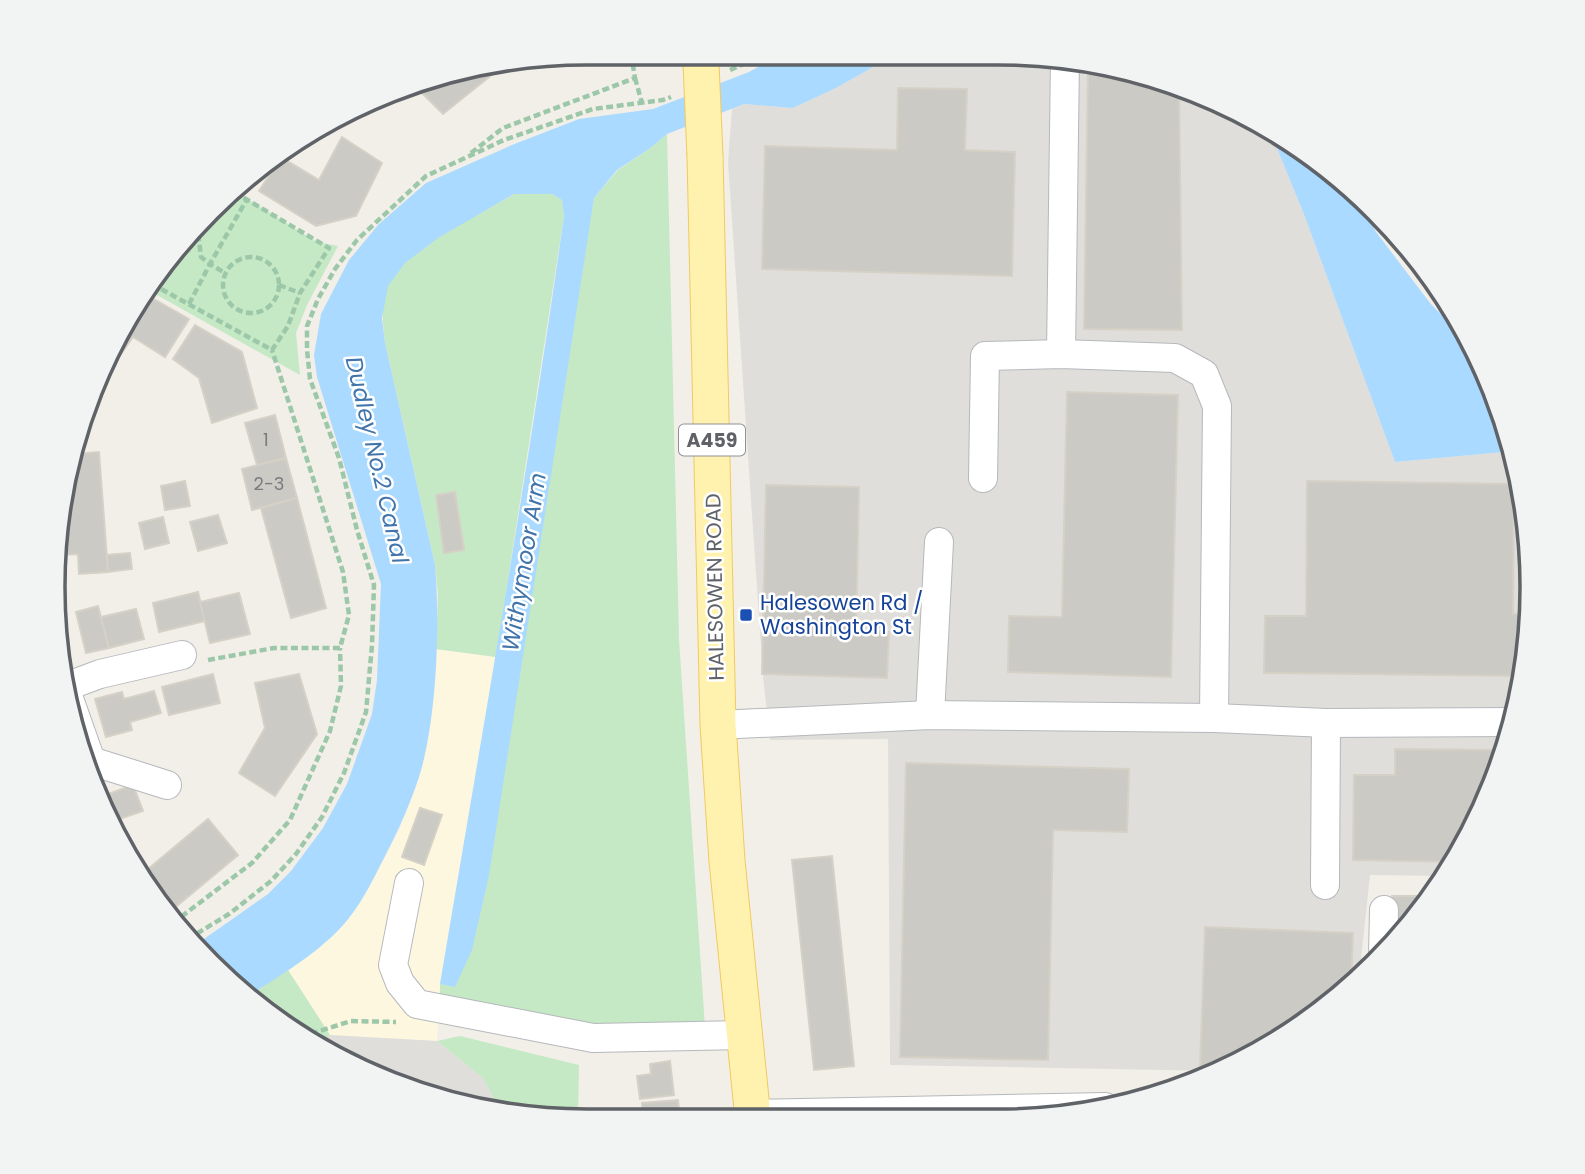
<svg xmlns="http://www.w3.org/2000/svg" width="1585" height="1174" font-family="Poppins,sans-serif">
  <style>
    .commercial { fill: #fef7e0 }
    .industrial { fill: #e0deda }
    .green { fill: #c5e8c5 }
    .water { fill: #aadaff }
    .building { fill: #cccac5; stroke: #d6d1c6; stroke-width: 2 }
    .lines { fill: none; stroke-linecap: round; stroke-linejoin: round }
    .minor-casing { stroke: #b5b8bc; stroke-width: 30 }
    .major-casing { stroke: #f2c960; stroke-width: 37 }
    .path { stroke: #9cc7a9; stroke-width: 4.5; stroke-dasharray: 7 3.5; stroke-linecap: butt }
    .minor { stroke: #fff; stroke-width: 28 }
    .major { stroke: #fff2af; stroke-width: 35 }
    .major-bridge-casing { stroke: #f2c960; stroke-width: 37; stroke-linecap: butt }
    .major-bridge { stroke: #fff2af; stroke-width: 35 }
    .transit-dot { fill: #1a4fb4; stroke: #fff; stroke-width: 2.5 }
    .labels { text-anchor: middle; stroke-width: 5; stroke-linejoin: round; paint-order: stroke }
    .number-label { font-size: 18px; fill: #7a7d7f }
    .shield { fill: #fff; stroke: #8f9295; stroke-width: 2 }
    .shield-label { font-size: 19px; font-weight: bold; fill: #5f6368 }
    .street-label { font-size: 21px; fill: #5f6368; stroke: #fff }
    .transit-label { font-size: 21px; fill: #164399; stroke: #fff; text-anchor: start }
    .water-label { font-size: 23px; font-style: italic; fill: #4174aa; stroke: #fff }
    .rim { fill: none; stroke: #5f6368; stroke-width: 3.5 }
  </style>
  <rect width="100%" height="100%" fill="#f1efe8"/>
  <polygon class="commercial" points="436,649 496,657 440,984 437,1041 330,1035 288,970 344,924 371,883 399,830 421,768 429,730"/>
  <g class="industrial">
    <polygon points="898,53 1033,54 1136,71 1270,131 1305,217 1395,462 1515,451 1531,552 1528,656 1504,758 1461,854 1445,876 1370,875 1359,978 1324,1011 1219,1071 890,1065 888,739 770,740 763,676 728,162 732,109 744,104 793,108 836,88"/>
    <polygon points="330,1035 437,1041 483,1078 501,1112 448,1103 320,1050 313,1045"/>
  </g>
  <g class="green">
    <polygon points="667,134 679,639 705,1028 583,1024 440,1000 440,984 455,986 594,198 618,170 649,149"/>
    <polygon points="235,191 309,237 317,242 338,246 307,305 296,333 300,375 148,290 185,235"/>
    <path d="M514 194H552L562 200 564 216 496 657 436 649 438 594 435 565 385 343C383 325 380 301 388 285 408 246 478 216 514 194Z"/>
    <polygon points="288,970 330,1035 313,1045 246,997"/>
    <polygon points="460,1036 579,1065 578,1120 552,1120 501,1112 483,1078 437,1041"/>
  </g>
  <g class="water">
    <path d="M784 53H898L836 88 793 108 744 104 667 134 649 149 617 170 594 198 489 875 472 950 455 987 440 984C483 728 528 473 564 216L562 200 552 194H514L438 238 405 263 388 286 382 318 385 343 435 565C440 624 437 710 422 767 413 799 398 831 383 860 372 882 360 906 344 924 320 952 277 978 246 997L235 989 194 946 268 894 291 871 323 828 347 784 372 714 377 680 381 584 317 377 314 355 321 314 349 260 379 224 426 183 512 145 579 119 653 109 749 72Z"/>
    <polygon points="1270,131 1295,142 1361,205 1376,232 1430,303 1458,332 1471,341 1477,350 1515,451 1395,462 1305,217"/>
  </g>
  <g class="building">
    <polygon points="495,65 494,73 443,114 415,86 448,71"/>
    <polygon points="1127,69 1136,71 1179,90 1182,330 1084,329 1088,70"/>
    <polygon points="898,88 967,89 965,150 1015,152 1012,276 762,269 765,146 897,150"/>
    <polygon points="342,137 382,163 356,216 316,226 259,191 281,157 319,180"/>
    <polygon points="271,160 254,186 246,181"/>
    <polygon points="145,294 189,319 165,357 133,337 106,375 101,371 107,351"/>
    <polygon points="195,325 242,352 257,408 212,423 199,378 173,359"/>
    <polygon points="1067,392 1178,395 1171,677 1008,672 1009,616 1062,617"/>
    <polygon points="275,415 286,458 257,465 245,423"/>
    <polygon points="99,452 108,572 79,574 78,554 60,555 57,516 76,454"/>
    <polygon points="286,458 297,498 252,510 242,469"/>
    <polygon points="185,481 190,506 165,510 161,486"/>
    <polygon points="1307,481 1514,484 1513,614 1529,614 1528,656 1523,676 1264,673 1265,616 1306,616"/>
    <polygon points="766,485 859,487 856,632 889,632 887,678 762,674"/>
    <polygon points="455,492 464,550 444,553 436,495"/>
    <polygon points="297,498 326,608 291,618 261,508"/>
    <polygon points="218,515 227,543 198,551 190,522"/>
    <polygon points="163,517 169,543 145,549 139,523"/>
    <polygon points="130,553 132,569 108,572 107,555"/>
    <polygon points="198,592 205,621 159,632 153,603"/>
    <polygon points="239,593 250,634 210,643 200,602"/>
    <polygon points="98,606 109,648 86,653 76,612"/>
    <polygon points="136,609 144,639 109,648 101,617"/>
    <polygon points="213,674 220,703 169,715 162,687"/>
    <polygon points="299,674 317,734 275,796 239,773 265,728 255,683"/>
    <polygon points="154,691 161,713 130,722 132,730 106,737 95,699 122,692 124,699"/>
    <polygon points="1395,749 1506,750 1461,854 1456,862 1353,860 1354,775 1395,775"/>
    <polygon points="906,763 1129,769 1127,832 1053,830 1048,1060 900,1057"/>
    <polygon points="133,785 143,811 111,822 97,798"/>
    <polygon points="420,808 442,815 424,865 402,857"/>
    <polygon points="208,819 238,855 166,915 141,875"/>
    <polygon points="832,856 854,1066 814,1070 792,860"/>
    <polygon points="1392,896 1431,896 1400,939 1391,947"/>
    <polygon points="1205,927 1353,933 1351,985 1324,1011 1223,1069 1200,1068"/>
    <polygon points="670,1061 674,1095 640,1099 637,1076 651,1074 650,1064"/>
    <polygon points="678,1100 680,1119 643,1120 642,1103"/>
  </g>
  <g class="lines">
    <g class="minor-casing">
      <g id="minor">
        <polyline points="1061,354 1065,59"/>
        <polyline points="983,478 985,356 1061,354 1175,358 1204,374 1217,406 1214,718"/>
        <polyline points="65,687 100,674 182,655"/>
        <polyline points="67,693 91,761 167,785"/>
        <polyline points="930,715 939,542"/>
        <polyline points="718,725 930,715 1214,718 1326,723 1513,722"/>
        <polyline points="409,883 393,965 400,983 417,1004 593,1038 744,1035"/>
        <polyline points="1325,885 1326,723"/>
        <polyline points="1383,955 1384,910"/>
        <polyline points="753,1114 1105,1107"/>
      </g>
    </g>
    <g class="major-casing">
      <polyline id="major" points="705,156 718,725 727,861 753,1119"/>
    </g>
    <g class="path">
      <polyline points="730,70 768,53"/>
      <polyline points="635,78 642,103"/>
      <polyline points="471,153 503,128 635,78 631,53"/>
      <polyline points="197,224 201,257 210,264 247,199"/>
      <polyline points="1382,224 1436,297 1458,319"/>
      <circle cx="251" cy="285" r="28"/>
      <polyline points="152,284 272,350 288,326 300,293 329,248 234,192"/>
      <polyline points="279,285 300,293"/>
      <polyline points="189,304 210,264 225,273"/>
      <polyline points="208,660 274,648 340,648 349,615 343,572 272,350"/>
      <polyline points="173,923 252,863 290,820 330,731 341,686 340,648"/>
      <polyline points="188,939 229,914 271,881 296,854 322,817 344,773 366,712 372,645 374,585 357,530 339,458 310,379 307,350 307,326 318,299 335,269 357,240 426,176 504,140 593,109 663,100 671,97"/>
      <polyline points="301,1037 351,1021 396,1022"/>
    </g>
    <use href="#minor" class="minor"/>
    <use href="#major" class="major"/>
    <g class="major-bridge-casing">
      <polyline id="major-bridge" points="701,63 705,156"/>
    </g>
    <use href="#major-bridge" class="major-bridge"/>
  </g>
  <rect class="transit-dot" x="739" y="608" width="14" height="14" rx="3.5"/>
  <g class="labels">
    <g class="number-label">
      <text x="266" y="446">1</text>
      <text x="269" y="490">2-3</text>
    </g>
    <rect class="shield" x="679" y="424.5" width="66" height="31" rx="5"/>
    <g class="shield-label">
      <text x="712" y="447">A459</text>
    </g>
    <g class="street-label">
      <text transform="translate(715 587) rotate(-91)" y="7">HALESOWEN ROAD</text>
    </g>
    <g class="transit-label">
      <text x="760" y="610">Halesowen Rd /<tspan x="760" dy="24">Washington St</tspan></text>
    </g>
    <g class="water-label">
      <text transform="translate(377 460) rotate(77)" y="8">Dudley No.2 Canal</text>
      <text transform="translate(524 562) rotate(-81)" y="8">Withymoor Arm</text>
    </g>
  </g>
  <path d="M0 0H1585V1174H0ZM587 65H998A522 522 0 0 1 1520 587V587A522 522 0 0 1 998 1109H587A522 522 0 0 1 65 587V587A522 522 0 0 1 587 65Z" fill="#f2f3f3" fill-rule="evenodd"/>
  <path class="rim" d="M587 65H998A522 522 0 0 1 1520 587V587A522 522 0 0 1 998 1109H587A522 522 0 0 1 65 587V587A522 522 0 0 1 587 65Z"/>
</svg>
